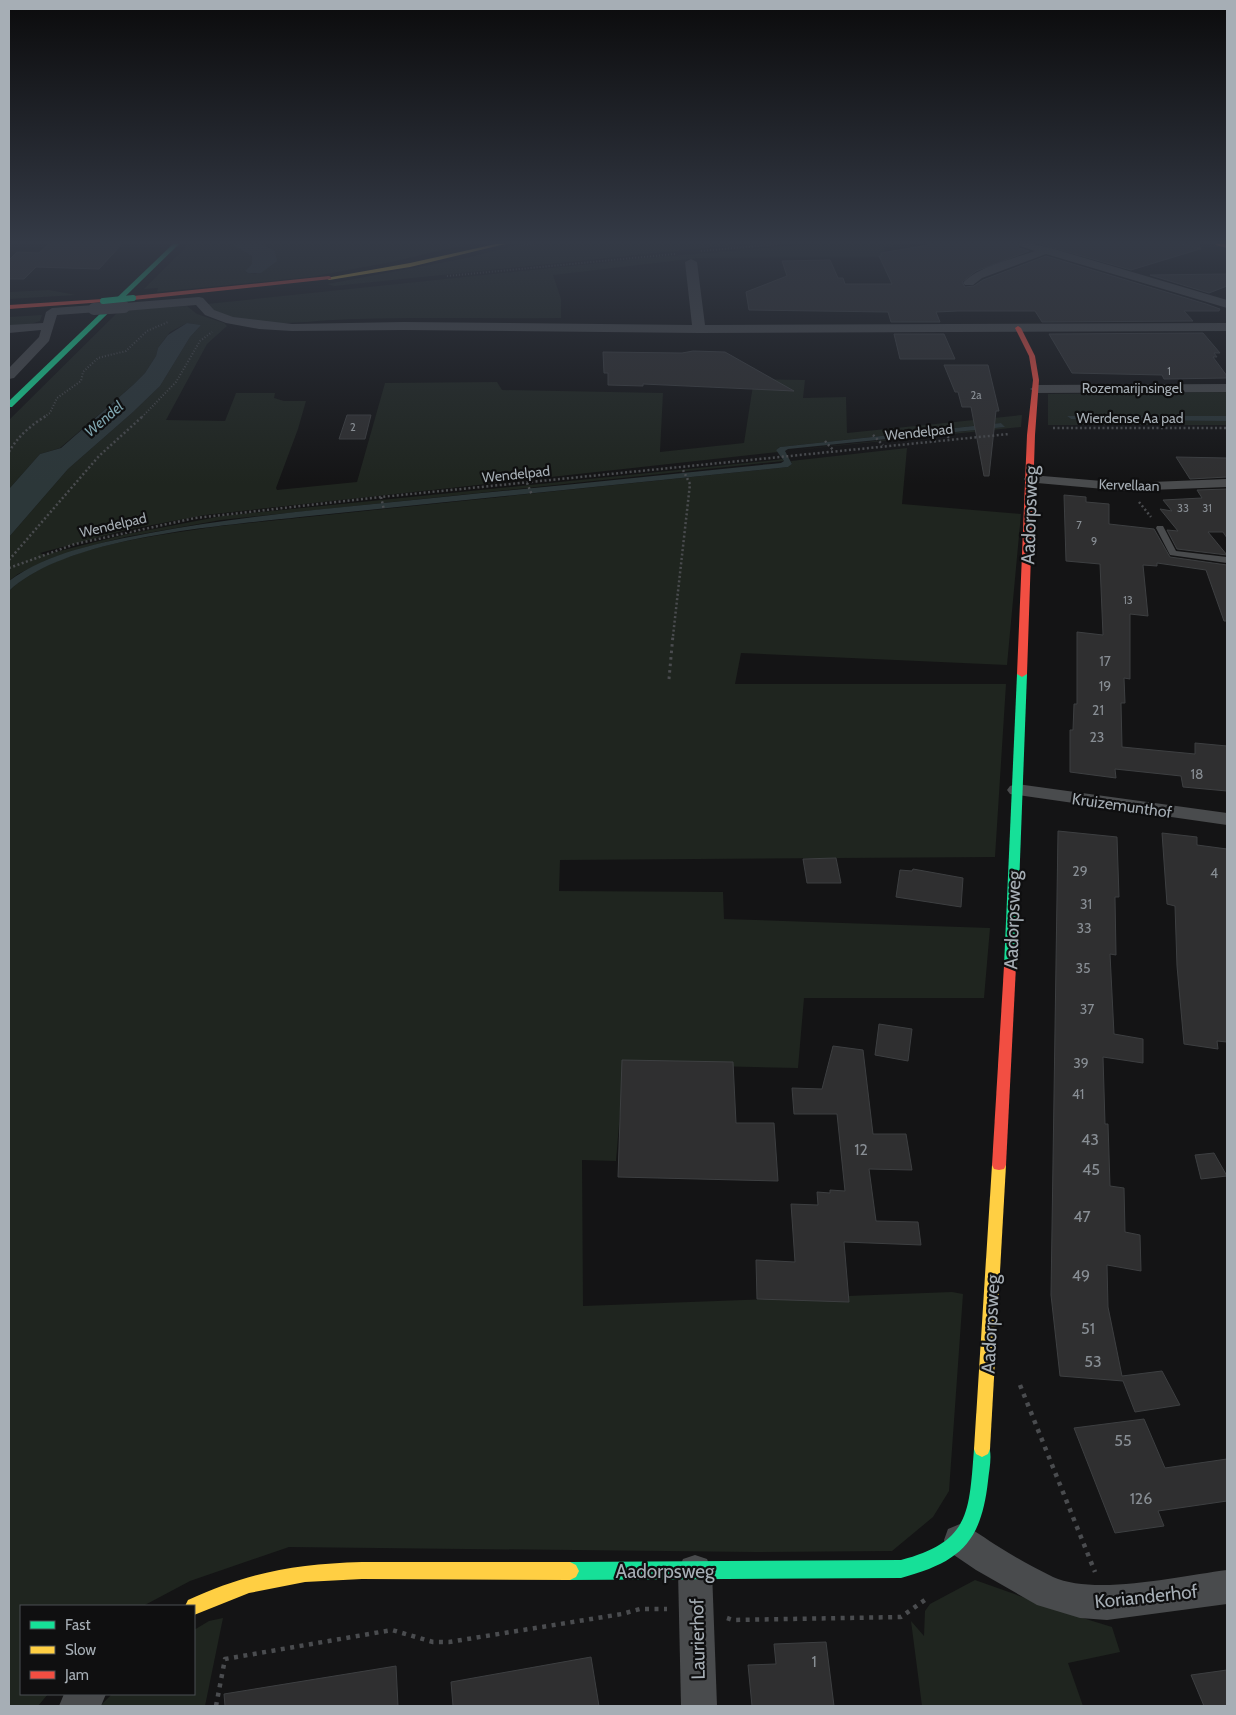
<svg xmlns="http://www.w3.org/2000/svg" width="1236" height="1715" font-family="Cabin,sans-serif">
  <style>
    .green { fill: #1f251f }
    .water { fill: #2c3739 }
    .building { fill: #2f2f30; stroke: #3d3f41 }
    .lines { fill: none; stroke-linecap: round; stroke-linejoin: round }
    .path-far3 { stroke: #4a4c4f; stroke-width: 2; stroke-dasharray: 1 2; stroke-linecap: butt }
    .path-far2 { stroke: #4a4c4f; stroke-width: 2.5; stroke-dasharray: 2 2.5; stroke-linecap: butt }
    .path-far1 { stroke: #4a4c4f; stroke-width: 3; stroke-dasharray: 2.5 4; stroke-linecap: butt }
    .path { stroke: #4a4c4f; stroke-width: 4.5; stroke-dasharray: 4 5.5; stroke-linecap: butt }
    .lane { fill: #494b4d; fill-rule: evenodd }
    .street { fill: #494b4d; fill-rule: evenodd }
    .fast { fill: #16e098; fill-rule: evenodd }
    .slow { fill: #ffcf43; fill-rule: evenodd }
    .jam { fill: #f24e42; fill-rule: evenodd }
    .street-bridge { stroke: #494b4d; stroke-width: 12 }
    .fast-bridge { stroke: #16e098; stroke-width: 6 }
    .labels { text-anchor: middle; stroke-width: 4.5; stroke-linejoin: round; paint-order: stroke }
    .far-number-label { font-size: 11px; fill: #888e94 }
    .far-street-label { font-size: 14px; fill: #a6aeb5; stroke: #0f0f10 }
    .number-label { font-size: 14px; fill: #888e94 }
    .far-water-label { font-size: 15px; font-style: italic; fill: #7ea4ae; stroke: #0f0f10 }
    .street-label { font-size: 16px; fill: #a6aeb5; stroke: #0f0f10 }
    .near-number-label { font-size: 16px; fill: #888e94 }
    .near-street-label { font-size: 19px; fill: #a6aeb5; stroke: #0f0f10 }
  </style>
  <rect width="100%" height="100%" fill="#141415"/>
  <g class="green">
    <polygon points="189,244 231,244 252,256 252,264 245,272 255,274 264,270 270,247 261,244 469,244 391,262 310,277 157,292 158,288 144,289"/>
    <polygon points="520,244 744,244 334,286 327,284 467,258"/>
    <path d="M813 244H898L884 247 888 257 698 258 553 275 561 299V318C494 319 426 317 359 319 323 319 288 326 252 322 239 321 214 315 207 304L647 258Z"/>
    <polygon points="49,290 76,295 9,299 9,292"/>
    <polygon points="187,306 197,314 224,323 227,326 207,344 166,420 225,421 236,393 275,393 274,398 284,401 306,401 298,429 276,488 277,490 357,482 385,383 497,382 502,390 663,393 660,452 744,443 754,379 805,380 803,398 846,397 847,433 1022,415 1021,427 785,451 1004,427 1001,423 780,447 776,450 778,452 205,515 126,530 40,553 44,555 123,535 222,516 777,460 782,459 784,461 221,520 125,537 86,547 49,559 18,574 9,581 9,537 68,469 133,412 160,386 190,337 201,325 187,323 170,332 158,348 156,356 145,373 133,385 60,448 40,454 9,489 9,420 120,310"/>
    <polygon points="42,315 40,321 28,325 9,327 9,317"/>
    <polygon points="1227,392 1227,416 1067,416 1071,419 1091,420 1227,421 1227,425 1048,425 1048,394"/>
    <path d="M907 448 902 504 1021 514 1007 665 741 653 735 684H1006L995 857 560 860 559 891 723 892 724 919 990 928 984 998H804L798 1068 624 1064 616 1161 582 1160 583 1306 952 1292 963 1294 949 1491 933 1517 892 1551 754 1552 289 1547 190 1581 143 1606H21V1694H48L38 1706H9V591C58 545 156 536 220 526L788 467 792 464 791 461Z"/>
    <polygon points="975,1580 1073,1615 1112,1627 1120,1652 1068,1663 1083,1706 922,1706 911,1621 924,1636 925,1611 930,1604"/>
    <polygon points="223,1618 205,1706 100,1706 112,1694 194,1694 194,1630 209,1621"/>
  </g>
  <g class="water">
    <polygon points="231,244 261,244 275,251 277,261 261,273 248,273 245,271 252,264 252,256"/>
    <polygon points="187,323 201,325 190,337 160,386 133,412 68,469 9,537 9,489 40,454 61,448 133,385 145,373 156,356 158,348 168,335"/>
    <polygon points="1067,416 1227,416 1227,421 1091,420 1071,419"/>
    <path d="M1001 423 1005 427 788 449 785 451 792 464 788 467 300 517C222 526 67 536 9 591V581C48 552 103 542 150 533 246 515 345 507 443 497 556 486 668 474 781 463L784 461 776 450 780 447Z"/>
  </g>
  <g class="building">
    <polygon points="49,244 122,244 99,269 36,267 24,279 9,279 9,260 17,252 39,253"/>
    <polygon points="934,244 1017,244 1019,248 1029,251 976,271 962,282 965,287 974,286 983,280 1046,256 1206,304 1220,309 1219,311 1184,311 1193,321 1042,322 1035,311 958,311 936,312 940,322 891,322 888,312 749,310 746,292 787,276 782,261 830,260 838,278 843,278 845,284 892,284 879,256 882,256 881,253"/>
    <polygon points="1040,244 1199,244 1200,249 1131,270"/>
    <polygon points="1227,274 1227,286 1209,293 1150,275"/>
    <polygon points="1203,333 1220,353 1214,353 1217,357 1213,357 1227,376 1227,378 1164,379 1162,375 1072,373 1049,334"/>
    <polygon points="894,334 944,334 955,359 900,359"/>
    <polygon points="693,351 725,352 794,391 643,384 643,386 608,385 608,373 604,373 603,352 682,353"/>
    <polygon points="944,365 988,365 999,411 996,411 989,476 984,476 971,407 962,407 958,392 955,392"/>
    <polygon points="347,415 371,415 365,439 339,439"/>
    <polygon points="1176,457 1227,458 1227,477 1190,479"/>
    <polygon points="1227,489 1227,538 1223,532 1208,532 1227,555 1177,549 1167,530 1178,531 1160,509 1172,511 1163,500 1202,498 1197,490"/>
    <polygon points="1064,495 1086,497 1086,502 1109,504 1109,524 1154,529 1170,557 1227,565 1227,621 1224,621 1206,570 1157,563 1157,566 1143,565 1148,616 1130,614 1130,679 1124,678 1125,703 1121,703 1122,747 1195,754 1195,743 1227,746 1227,791 1183,787 1181,776 1115,769 1116,778 1070,772 1070,730 1073,730 1074,704 1077,704 1077,632 1103,635 1100,564 1066,561"/>
    <polygon points="1058,831 1117,837 1119,897 1115,897 1116,955 1110,954 1114,1034 1143,1039 1143,1063 1103,1057 1105,1124 1108,1124 1110,1186 1124,1188 1125,1232 1140,1235 1141,1271 1107,1265 1108,1307 1122,1376 1162,1371 1180,1405 1135,1412 1123,1381 1060,1376 1051,1295"/>
    <polygon points="1162,833 1197,837 1197,845 1227,849 1227,1042 1217,1041 1218,1049 1184,1044 1177,966 1175,906 1167,904"/>
    <polygon points="836,858 841,883 807,883 803,859"/>
    <polygon points="913,869 963,878 961,907 896,897 900,870 912,871"/>
    <polygon points="879,1024 912,1029 908,1061 875,1055"/>
    <polygon points="833,1046 863,1050 873,1134 906,1134 912,1170 869,1169 876,1221 918,1222 921,1245 844,1242 849,1302 757,1299 756,1260 795,1262 791,1204 818,1205 817,1192 830,1193 830,1190 845,1191 837,1114 794,1114 792,1088 822,1089"/>
    <polygon points="622,1060 733,1062 736,1123 774,1123 778,1181 618,1177"/>
    <polygon points="1214,1153 1227,1176 1201,1179 1195,1155"/>
    <polygon points="1144,1419 1165,1468 1227,1459 1227,1501 1158,1511 1164,1526 1115,1533 1074,1428"/>
    <polygon points="826,1642 834,1706 752,1706 748,1665 776,1664 774,1644"/>
    <polygon points="591,1657 599,1706 453,1706 451,1682"/>
    <polygon points="396,1666 398,1706 225,1706 224,1694"/>
    <polygon points="1227,1670 1227,1706 1204,1706 1191,1675"/>
  </g>
  <g class="lines">
    <g class="path-far3">
      <polyline points="1183,244 1201,249"/>
      <polyline points="521,245 535,244"/>
      <polyline points="701,251 780,244"/>
      <polyline points="447,276 675,254"/>
      <polyline points="44,417 50,413 57,398 81,381 83,372 98,358 126,351 147,331 168,322"/>
      <polyline points="142,417 176,382 200,341 212,332"/>
    </g>
    <g class="path-far2">
      <polyline points="938,427 950,439"/>
      <polyline points="1053,428 1227,428"/>
      <polyline points="873,435 883,445"/>
      <polyline points="825,441 834,451"/>
      <path d="M9 452C18 436 31 425 46 416"/>
      <polyline points="527,483 532,495"/>
      <polyline points="381,497 384,510"/>
      <polyline points="1139,502 1151,517"/>
      <polyline points="9,560 99,456 143,416"/>
      <polyline points="9,568 75,544 195,518 381,497 1009,434"/>
      <polyline points="673,636 690,484 682,468"/>
    </g>
    <polyline class="path-far1" points="669,679 673,635"/>
    <g class="path">
      <polyline points="1020,1385 1095,1572"/>
      <polyline points="727,1618 733,1620 901,1617 929,1597"/>
      <polyline points="216,1706 225,1659 392,1630 433,1642 449,1642 622,1614 640,1609 667,1609"/>
    </g>
    <polygon class="lane" points="1157,526 1163,526 1176,551 1227,557 1227,563 1170,555 1156,528"/>
    <g class="street">
      <path d="M1019 244H1034L1051 248 1227 300V308L1046 254 982 278 973 285H965L963 283C976 267 1015 258 1035 251L1020 246Z"/>
      <polygon points="691,259 697,262 705,325 1227,323 1227,331 699,333 404,330 292,331 259,329 226,323 205,315 196,305 124,311 118,307 124,303 199,297 203,298 214,310 233,317 292,324 404,322 692,325 685,262"/>
      <polygon points="94,305 100,309 98,312 57,315 49,341 14,378 9,379 9,368 39,337 41,330 9,333 9,325 43,323 46,312 52,308"/>
      <polygon points="1227,384 1227,392 1037,393 1030,389 1037,385"/>
      <polygon points="1031,475 1126,483 1227,479 1227,487 1126,491 1026,482 1024,479 1026,476"/>
      <polygon points="1017,784 1227,813 1227,825 1010,794 1007,790 1010,786"/>
      <path d="M960 1524C975 1530 986 1539 999 1547 1016 1558 1035 1568 1053 1577 1095 1596 1180 1576 1227 1570V1604L1107 1620 1080 1618 1037 1605 976 1570 948 1551 944 1540 948 1529Z"/>
      <polygon points="695,1555 707,1559 712,1571 717,1706 681,1706 678,1571 683,1559"/>
      <polygon points="64,1694 106,1694 101,1706 59,1706"/>
    </g>
    <g class="fast">
      <polygon points="173,244 179,244 12,407 9,407 9,401"/>
      <polygon points="1022,671 1027,674 1016,966 1014,969 1006,969 1004,966 1017,674"/>
      <path d="M982 1441 988 1444C993 1454 989 1470 988 1481 981 1544 959 1562 901 1578L570 1580 564 1577 561 1571 564 1565 570 1562 901 1560C970 1542 969 1513 974 1449L976 1444Z"/>
    </g>
    <g class="slow">
      <polygon points="496,244 505,244 410,267 329,280 326,278 410,263"/>
      <polygon points="999,1160 1004,1161 1006,1165 990,1449 988,1454 982,1457 976,1454 974,1449 992,1165 994,1161"/>
      <path d="M362 1562H570L576 1565 579 1571 576 1577 570 1580 362 1579 305 1582 249 1593 194 1615V1606H185L188 1600C250 1572 295 1564 362 1562Z"/>
    </g>
    <g class="jam">
      <polygon points="1215,244 1227,244 1227,248 1216,245"/>
      <polygon points="329,276 331,277 331,279 133,300 130,298 133,296"/>
      <polygon points="103,299 106,301 105,302 9,309 9,305"/>
      <polygon points="1018,326 1021,328 1035,356 1039,380 1035,435 1027,674 1022,677 1017,674 1027,435 1033,380 1029,356 1015,328"/>
      <polygon points="1010,962 1014,963 1016,966 1006,1165 1004,1169 999,1170 994,1169 992,1165 1004,966 1006,963"/>
    </g>
    <polyline class="street-bridge" points="94,309 124,307"/>
    <polyline class="fast-bridge" points="103,301 133,298"/>
  </g>
  <linearGradient id="sky" x2="0" y2="1"><stop stop-color="#0b0b0c"/><stop offset="0.5" stop-color="#343a46"/><stop offset="1" stop-color="#343a46" stop-opacity="0"/></linearGradient>
  <rect width="1236" height="484" fill="url(#sky)"/>
  <g class="labels">
    <g class="far-number-label">
      <text x="1169" y="375">1</text>
      <text x="976" y="399">2a</text>
      <text x="353" y="431">2</text>
      <text x="1183" y="512">33</text>
      <text x="1207" y="512">31</text>
      <text x="1079" y="529">7</text>
      <text x="1094" y="545">9</text>
      <text x="1128" y="604">13</text>
    </g>
    <g class="far-street-label">
      <text x="1132" y="393">Rozemarijnsingel</text>
      <text x="1130" y="423">Wierdense Aa pad</text>
      <text transform="translate(919 432) rotate(-6)" y="5">Wendelpad</text>
      <text transform="translate(516 474) rotate(-6)" y="5">Wendelpad</text>
      <text transform="translate(1129 485) rotate(2)" y="5">Kervellaan</text>
      <text transform="translate(113 525) rotate(-13)" y="5">Wendelpad</text>
    </g>
    <g class="number-label">
      <text x="1105" y="666">17</text>
      <text x="1105" y="691">19</text>
      <text x="1098" y="715">21</text>
      <text x="1097" y="742">23</text>
      <text x="1197" y="779">18</text>
      <text x="1080" y="876">29</text>
      <text x="1214" y="878">4</text>
      <text x="1086" y="909">31</text>
      <text x="1084" y="933">33</text>
      <text x="1083" y="973">35</text>
      <text x="1087" y="1014">37</text>
      <text x="1081" y="1068">39</text>
      <text x="1078" y="1099">41</text>
    </g>
    <g class="far-water-label">
      <text transform="translate(104 419) rotate(-41)" y="5">Wendel</text>
    </g>
    <g class="street-label">
      <text transform="translate(1122 805) rotate(8)" y="6">Kruizemunthof</text>
    </g>
    <g class="near-number-label">
      <text x="1090" y="1145">43</text>
      <text x="861" y="1155">12</text>
      <text x="1091" y="1175">45</text>
      <text x="1082" y="1222">47</text>
      <text x="1081" y="1281">49</text>
      <text x="1088" y="1334">51</text>
      <text x="1093" y="1367">53</text>
      <text x="1123" y="1446">55</text>
      <text x="1141" y="1504">126</text>
      <text x="814" y="1667">1</text>
    </g>
    <g class="near-street-label">
      <text transform="translate(1029 515) rotate(-88)" y="7">Aadorpsweg</text>
      <text transform="translate(1012 920) rotate(-88)" y="7">Aadorpsweg</text>
      <text transform="translate(990 1324) rotate(-87)" y="7">Aadorpsweg</text>
      <text x="665" y="1578">Aadorpsweg</text>
      <text transform="translate(1146 1596) rotate(-6)" y="7">Korianderhof</text>
      <text transform="translate(697 1639) rotate(-91)" y="7">Laurierhof</text>
    </g>
  </g>
  <rect width="1236" height="1715" fill="none" stroke="#a6aeb5" stroke-width="20"/>
  <rect x="20" y="1605" width="175" height="90" fill="#0f0f10" stroke="#4b4f52"/>
  <rect x="30" y="1621" width="25" height="8" fill="#16e098" stroke="#4b4f52"/>
  <text x="65" y="1630" font-size="15" fill="#a6aeb5">Fast</text>
  <rect x="30" y="1646" width="25" height="8" fill="#ffcf43" stroke="#4b4f52"/>
  <text x="65" y="1655" font-size="15" fill="#a6aeb5">Slow</text>
  <rect x="30" y="1671" width="25" height="8" fill="#f24e42" stroke="#4b4f52"/>
  <text x="65" y="1680" font-size="15" fill="#a6aeb5">Jam</text>
</svg>
